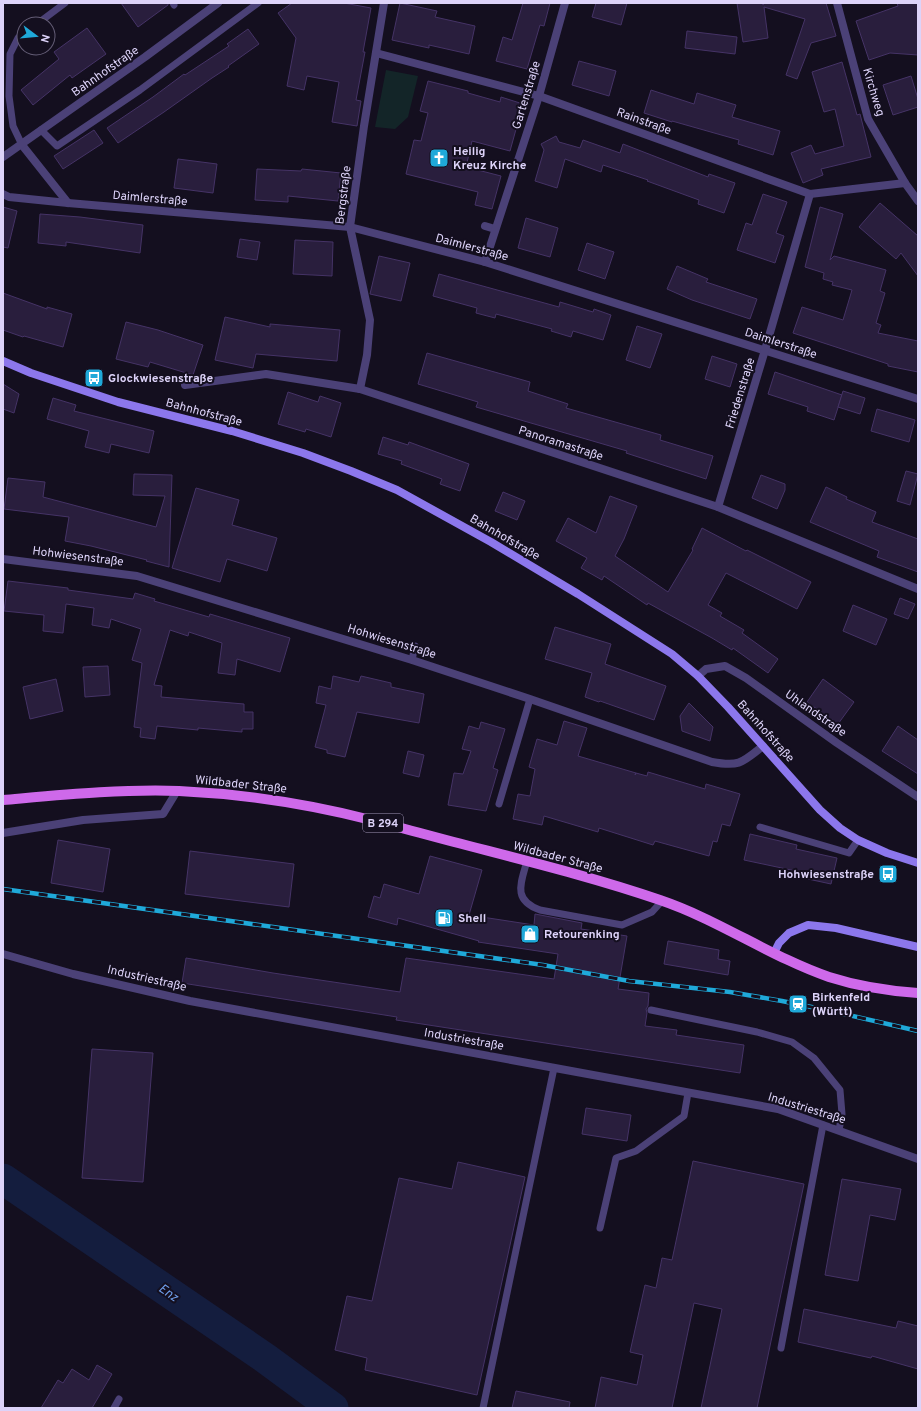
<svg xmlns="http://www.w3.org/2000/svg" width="921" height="1411" font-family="Overpass,sans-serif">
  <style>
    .green { fill: #132528 }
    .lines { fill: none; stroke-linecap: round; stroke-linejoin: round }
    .river { stroke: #141d3e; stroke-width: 31 }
    .building { fill: #291e3d; stroke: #453366 }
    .lane { stroke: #4b4177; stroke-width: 7 }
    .street { stroke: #4b4177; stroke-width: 8 }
    .secondary { stroke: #8c77ec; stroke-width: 8 }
    .primary { stroke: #ce69ea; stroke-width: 10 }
    .rail-casing { stroke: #1fa9d9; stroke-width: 4.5 }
    .rail { stroke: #140f1f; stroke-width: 3; stroke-dasharray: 9; stroke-linecap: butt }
    .labels { text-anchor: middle; stroke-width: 4; stroke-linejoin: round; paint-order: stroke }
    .shield { fill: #140f1f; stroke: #a198b8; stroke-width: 1 }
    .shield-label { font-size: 11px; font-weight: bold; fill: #ddd3f9 }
    .street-label { font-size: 12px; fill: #ddd3f9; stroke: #140f1f }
    .poi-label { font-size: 12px; font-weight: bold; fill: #ddd3f9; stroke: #140f1f; text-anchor: start }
    .water-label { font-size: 13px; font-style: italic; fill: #6f9eeb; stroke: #140f1f }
  </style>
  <rect width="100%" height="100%" fill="#140f1f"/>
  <polygon class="green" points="386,70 418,76 408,117 395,129 375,127"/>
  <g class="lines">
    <polyline class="river" points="3,1179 265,1358 333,1408"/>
  </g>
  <g class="building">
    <polygon points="121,3 168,3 168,5 138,27"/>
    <polygon points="292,3 344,3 371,8 363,52 365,52 356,100 361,101 357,126 332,122 339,82 307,76 304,90 287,86 296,38 278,13"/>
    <polygon points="400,3 437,11 435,17 475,26 469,54 429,45 429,48 392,40"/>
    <polygon points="523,3 550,3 544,26 540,25 527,69 496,61 503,37 512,40"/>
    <polygon points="596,3 627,3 621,25 592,17"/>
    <polygon points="737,3 763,3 763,5 764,3 826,3 836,36 811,43 797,79 786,75 805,19 764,7 768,38 743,42"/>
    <polygon points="897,3 918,3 918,55 890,53 869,60 856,21 898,6"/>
    <polygon points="87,28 106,54 72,78 70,75 33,105 21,90 59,59 54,52"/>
    <polygon points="248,29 259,44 228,66 229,67 212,78 164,112 118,143 107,128 153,97 184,74 185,75 229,46 227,44"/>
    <polygon points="687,31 737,37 735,54 685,48"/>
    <polygon points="579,61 616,71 609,96 572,85"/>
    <polygon points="842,62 857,115 860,114 871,157 821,169 823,175 803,183 791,153 811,145 815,154 844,146 835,109 824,112 812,72"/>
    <polygon points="911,76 918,99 918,107 893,115 883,85"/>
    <polygon points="428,81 468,91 468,93 500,102 501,97 523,104 510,151 472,141 466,167 501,176 492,209 475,205 478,192 406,174 414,140 421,141 428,113 420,111"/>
    <polygon points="651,90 694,104 697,93 736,105 732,117 780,131 773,155 738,144 739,140 672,121 672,122 644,113"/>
    <polygon points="94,130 103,143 63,169 54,156"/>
    <polygon points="556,136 559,142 580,148 583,140 620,153 623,144 708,177 709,174 735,183 724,213 698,204 699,200 647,181 648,180 603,165 601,172 565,159 557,188 535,181 544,150 541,144"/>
    <polygon points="178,159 217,164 213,193 174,188"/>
    <polygon points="257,169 301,171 302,169 341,173 338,201 288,196 288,202 255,200"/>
    <polygon points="763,194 787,202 776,233 784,236 775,263 737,250 746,223 752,225"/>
    <polygon points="880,203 918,236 918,276 901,253 896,259 859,227"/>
    <polygon points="3,207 17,211 8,248 3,247"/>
    <polygon points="820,207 843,214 830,260 834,256 886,270 880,291 885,293 876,323 881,325 878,333 918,341 918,372 888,366 888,364 793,333 802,307 843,320 852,290 832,285 833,282 823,279 824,273 805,267"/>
    <polygon points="40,214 80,217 143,225 140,253 66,242 66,246 38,243"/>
    <polygon points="526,218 558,228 550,257 518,248"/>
    <polygon points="240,239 260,242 257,260 237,257"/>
    <polygon points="295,240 333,242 332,276 293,274"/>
    <polygon points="587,243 614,252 605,279 578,270"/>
    <polygon points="379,256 410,263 401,301 370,294"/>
    <polygon points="677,266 708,279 706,282 757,299 750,319 692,300 667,289"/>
    <polygon points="439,274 559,307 560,302 593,312 594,309 611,315 603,340 573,331 571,337 551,331 552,329 496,314 495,318 476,313 477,308 433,296"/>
    <polygon points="3,293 47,309 47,307 72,314 63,347 24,336 23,337 3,330"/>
    <polygon points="225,317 270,327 270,324 340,330 337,361 256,354 253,368 215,360"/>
    <polygon points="126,322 158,330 203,345 193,375 150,362 148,367 116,359"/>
    <polygon points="637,326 662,334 650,368 626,360"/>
    <polygon points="427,353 530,382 528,391 568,404 566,408 661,435 660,440 713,456 706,479 626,453 627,451 476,407 478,402 418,384"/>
    <polygon points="712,356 737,364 730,387 705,379"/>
    <polygon points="775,372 842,395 834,420 807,411 808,407 768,394"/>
    <polygon points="3,384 19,394 14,413 3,409"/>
    <polygon points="843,391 865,398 860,414 838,407"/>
    <polygon points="288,392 318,402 320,396 341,403 331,437 306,429 305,432 278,424"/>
    <polygon points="53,398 76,405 74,411 154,431 149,453 111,444 109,453 85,447 89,431 47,419"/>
    <polygon points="877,409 915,420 909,442 871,431"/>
    <polygon points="383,437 408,445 409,442 469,464 460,491 440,484 442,479 401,464 402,461 378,454"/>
    <polygon points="906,471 918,474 910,505 897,501"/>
    <polygon points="134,474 172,475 169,567 146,561 147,560 91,546 65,541 69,517 4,509 8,478 45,482 43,497 156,527 165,496 133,495"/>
    <polygon points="761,475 785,484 785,490 777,509 752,498"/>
    <polygon points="826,487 847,497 846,499 876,512 872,522 918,539 918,572 877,557 879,551 810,522"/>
    <polygon points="196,488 239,500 232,525 277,538 267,571 227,559 220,582 172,568"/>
    <polygon points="503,492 525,501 517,520 495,511"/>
    <polygon points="610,496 637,506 624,539 615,556 668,592 693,550 692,549 702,528 746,551 747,550 811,582 797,609 726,573 708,605 722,613 720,616 744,630 742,633 778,659 768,673 733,648 732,650 712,638 648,603 647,605 604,576 602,580 581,568 587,558 556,541 568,518 596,533"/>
    <polygon points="8,581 68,588 68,590 133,599 135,593 155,599 154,601 209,617 210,614 290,638 280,672 237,659 235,675 218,673 222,643 189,632 188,636 170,630 154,685 162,686 161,697 244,704 244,712 253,712 253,729 242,729 242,732 198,728 198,730 157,726 155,739 140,737 141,728 134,727 142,663 132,660 141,629 111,619 109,628 92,625 94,608 66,604 63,633 43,631 44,615 4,611"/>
    <polygon points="900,598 915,604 908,619 894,614"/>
    <polygon points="853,605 887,619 876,645 843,631"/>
    <polygon points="555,627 611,644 605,664 666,686 654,720 600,701 599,702 585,697 592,673 545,659"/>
    <polygon points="108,666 110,695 85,697 83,667"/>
    <polygon points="333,676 359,682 361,676 391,683 391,687 424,694 419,723 357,712 345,757 327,753 327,750 315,747 326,705 316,703 319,686 331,689"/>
    <polygon points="56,679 63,711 30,719 23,687"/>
    <polygon points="823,679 854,702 838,724 807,702"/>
    <polygon points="689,703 713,727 710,741 682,731 680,716"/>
    <polygon points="564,721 587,728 578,756 636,773 635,775 636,773 647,776 648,772 705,789 706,784 740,794 730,826 722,824 717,842 713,841 709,856 655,841 653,845 599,828 598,832 544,816 542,825 513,819 518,794 530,796 535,769 529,767 537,739 557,745"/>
    <polygon points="481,722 505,729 493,768 498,770 486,811 448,805 454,773 463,774 471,751 462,749 469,726 479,729"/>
    <polygon points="898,726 918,740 918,774 882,751"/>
    <polygon points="408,751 424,755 419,777 403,773"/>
    <polygon points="750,834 797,845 796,849 837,858 831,884 808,879 810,874 744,860"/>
    <polygon points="58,840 110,849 103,892 51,883"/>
    <polygon points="190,851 294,864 289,907 185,894"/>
    <polygon points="430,856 482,870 469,915 534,925 535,914 582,923 581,929 627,936 618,989 649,993 648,1006 646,1009 647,1013 645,1026 677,1030 676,1035 744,1045 740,1073 396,1020 397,1017 182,983 186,958 273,973 400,992 406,958 554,979 558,954 478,942 479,941 398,918 397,925 368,917 374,896 380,898 384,884 419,894"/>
    <polygon points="668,941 719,950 718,959 730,961 728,975 664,964"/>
    <polygon points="92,1049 153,1053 143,1182 82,1178"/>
    <polygon points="586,1108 631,1115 627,1141 582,1134"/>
    <polygon points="693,1161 804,1184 757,1408 701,1408 722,1309 694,1303 672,1408 595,1408 601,1377 637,1385 643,1355 630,1352 645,1285 656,1288 662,1258 672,1260"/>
    <polygon points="458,1162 525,1177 477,1395 365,1370 367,1358 335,1350 347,1296 372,1301 399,1178 452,1189"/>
    <polygon points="842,1179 901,1189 895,1220 870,1215 858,1281 825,1275"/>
    <polygon points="804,1309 896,1328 898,1321 918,1326 918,1369 872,1356 871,1358 798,1342"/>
    <polygon points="97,1365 112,1374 92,1408 41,1408 58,1380 63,1383 72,1369 89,1380"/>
    <polygon points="516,1391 570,1402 569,1408 512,1408"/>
  </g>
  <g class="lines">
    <g class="lane">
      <polyline points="173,3 174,5"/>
      <polyline points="37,24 65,3"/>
      <polyline points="41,130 57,146 140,90 258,3"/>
      <polyline points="22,145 13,126 9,96 10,54 18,38 24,33"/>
      <polyline points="412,660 415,646"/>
      <polyline points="499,804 530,699"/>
      <polyline points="760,827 849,853 858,840"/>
      <path d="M527 861C521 883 512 900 540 910L622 925 652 912 662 901"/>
      <polyline points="651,1010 757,1032 792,1042 814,1058 840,1090 842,1114 839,1130"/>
      <polyline points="600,1228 616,1158 636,1151 684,1116 688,1093"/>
      <polyline points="781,1348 823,1125"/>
      <polyline points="114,1408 119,1399"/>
      <polyline points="483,1408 554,1068"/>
    </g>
    <g class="street">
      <polyline points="837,3 868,119 905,183 918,201"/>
      <polyline points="376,53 539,96 810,194 905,183"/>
      <polyline points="22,145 68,203"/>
      <polyline points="3,157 145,57 218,3"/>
      <polyline points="3,194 9,197 68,203 350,227 485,262 918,399"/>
      <polyline points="485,226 495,229"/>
      <polyline points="485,262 539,96 565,3"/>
      <polyline points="185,385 266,374 360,389 718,507 918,589"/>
      <polyline points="360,389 367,355 370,320 350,227 364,126 384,3"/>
      <polyline points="718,507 765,350 810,194"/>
      <path d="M3 559 137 576 412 660 530 699 712 762C739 767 742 763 763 746"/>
      <polyline points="698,676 706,669 725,666 746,678 837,743 918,797"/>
      <polyline points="3,833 83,820 163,814 177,791"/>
      <polyline points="3,954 73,974 190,1001 778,1109 918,1159"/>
    </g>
    <g class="secondary">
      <polyline points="3,361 31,373 118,402 232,431 303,453 351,471 397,490 491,542 578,594 672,654 698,676 728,707 820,810 840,828 858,840 887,853 918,863"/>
      <polyline points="774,953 779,943 789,933 808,925 836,928 918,947"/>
    </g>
    <path class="primary" d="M3 800C61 795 120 789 179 791 244 794 308 804 371 820 399 827 427 835 454 842 523 860 593 877 660 900 719 920 771 957 829 977 857 986 889 991 918 993"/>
    <g class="rail-casing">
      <polyline id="rail" points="3,889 543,965 629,981 730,992 782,1001 831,1011 918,1031"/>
    </g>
    <use href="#rail" class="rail"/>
  </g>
  <defs>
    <g id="church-square" transform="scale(1)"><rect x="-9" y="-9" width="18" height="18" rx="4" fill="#1fa9d9" stroke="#140f1f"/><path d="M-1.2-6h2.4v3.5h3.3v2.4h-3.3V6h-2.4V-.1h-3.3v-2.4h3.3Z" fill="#fff"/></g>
    <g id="bus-square" transform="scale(1)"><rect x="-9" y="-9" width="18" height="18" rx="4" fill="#1fa9d9" stroke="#140f1f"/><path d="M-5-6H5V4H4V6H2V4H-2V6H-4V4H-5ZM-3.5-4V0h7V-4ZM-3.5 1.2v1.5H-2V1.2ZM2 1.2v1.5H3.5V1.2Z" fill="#fff"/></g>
    <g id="fuel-square" transform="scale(1)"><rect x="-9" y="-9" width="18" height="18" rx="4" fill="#1fa9d9" stroke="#140f1f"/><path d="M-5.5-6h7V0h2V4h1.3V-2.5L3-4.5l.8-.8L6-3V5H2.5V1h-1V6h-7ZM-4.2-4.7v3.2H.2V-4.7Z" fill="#fff"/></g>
    <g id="shop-square" transform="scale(1)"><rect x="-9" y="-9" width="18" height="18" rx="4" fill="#1fa9d9" stroke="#140f1f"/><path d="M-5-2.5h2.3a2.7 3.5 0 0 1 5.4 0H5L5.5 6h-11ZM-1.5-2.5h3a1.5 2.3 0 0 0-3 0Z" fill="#fff"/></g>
    <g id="station-square" transform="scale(1)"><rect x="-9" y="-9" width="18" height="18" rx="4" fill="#1fa9d9" stroke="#140f1f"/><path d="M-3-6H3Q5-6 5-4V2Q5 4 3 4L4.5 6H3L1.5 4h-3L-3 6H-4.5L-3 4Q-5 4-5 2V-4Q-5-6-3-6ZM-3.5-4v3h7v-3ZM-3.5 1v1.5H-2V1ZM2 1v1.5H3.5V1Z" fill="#fff"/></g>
  </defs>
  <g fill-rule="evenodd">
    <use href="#church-square" x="439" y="158"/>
    <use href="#bus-square" x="94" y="378"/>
    <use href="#bus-square" x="888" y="874"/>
    <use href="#fuel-square" x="444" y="918"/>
    <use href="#shop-square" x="530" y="934"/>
    <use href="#station-square" x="798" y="1004"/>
  </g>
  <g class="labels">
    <rect class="shield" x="363" y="814" width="40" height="18" rx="3"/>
    <g class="shield-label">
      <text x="383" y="827">B 294</text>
    </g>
    <g class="street-label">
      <text transform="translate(105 71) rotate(-35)" y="4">Bahnhofstraße</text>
      <text transform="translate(874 92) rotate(73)" y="4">Kirchweg</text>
      <text transform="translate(526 95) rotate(-73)" y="4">Gartenstraße</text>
      <text transform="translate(644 121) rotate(20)" y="4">Rainstraße</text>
      <text transform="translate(343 195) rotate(-83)" y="4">Bergstraße</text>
      <text transform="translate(150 198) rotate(5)" y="4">Daimlerstraße</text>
      <text transform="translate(472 247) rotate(15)" y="4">Daimlerstraße</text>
      <text transform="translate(781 343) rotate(18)" y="4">Daimlerstraße</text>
      <text transform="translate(740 393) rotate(-73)" y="4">Friedenstraße</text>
      <text transform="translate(204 412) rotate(15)" y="4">Bahnhofstraße</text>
      <text transform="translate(561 443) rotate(18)" y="4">Panoramastraße</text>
      <text transform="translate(505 537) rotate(30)" y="4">Bahnhofstraße</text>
      <text transform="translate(78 556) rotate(7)" y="4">Hohwiesenstraße</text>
      <text transform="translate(392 641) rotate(17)" y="4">Hohwiesenstraße</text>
      <text transform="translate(816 713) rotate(35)" y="4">Uhlandstraße</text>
      <text transform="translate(766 731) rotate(48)" y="4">Bahnhofstraße</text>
      <text transform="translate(241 784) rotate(6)" y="4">Wildbader Straße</text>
      <text transform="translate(558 857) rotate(15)" y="4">Wildbader Straße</text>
      <text transform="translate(147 978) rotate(13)" y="4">Industriestraße</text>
      <text transform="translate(464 1039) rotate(10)" y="4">Industriestraße</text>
      <text transform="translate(807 1108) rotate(17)" y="4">Industriestraße</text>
    </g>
    <g class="poi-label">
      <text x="453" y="155">Heilig<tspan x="453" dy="14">Kreuz Kirche</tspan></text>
      <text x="108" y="382">Glockwiesenstraße</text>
      <text x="874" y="878" text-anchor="end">Hohwiesenstraße</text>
      <text x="458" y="922">Shell</text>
      <text x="544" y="938">Retourenking</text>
      <text x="812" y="1001">Birkenfeld<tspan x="812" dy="14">(Württ)</tspan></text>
    </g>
    <g class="water-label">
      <text transform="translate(169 1292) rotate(34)" y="5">Enz</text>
    </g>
  </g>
  <rect width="921" height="1411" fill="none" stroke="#ddd3f9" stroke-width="8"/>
  <g transform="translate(36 36) rotate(106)"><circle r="19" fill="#140f1f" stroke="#645d76"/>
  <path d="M0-3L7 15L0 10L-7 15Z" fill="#1fa9d9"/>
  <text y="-6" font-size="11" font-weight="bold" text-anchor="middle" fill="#ddd3f9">N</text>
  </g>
</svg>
